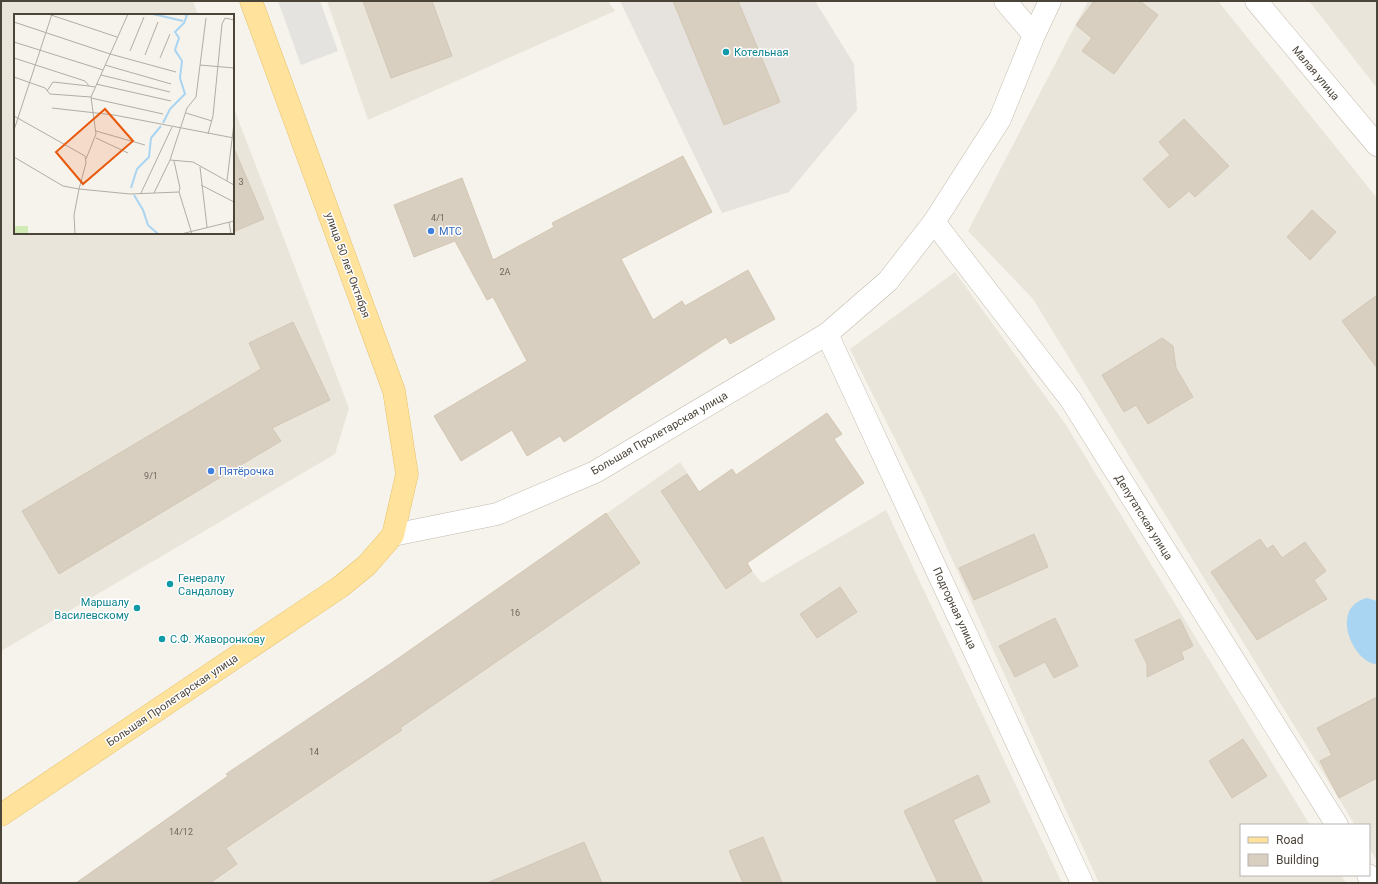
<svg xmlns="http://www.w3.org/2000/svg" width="1378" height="884" font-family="Roboto,sans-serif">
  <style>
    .residential { fill: #eae5da }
    .industrial { fill: #e6e2dd }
    .parking { fill: #e5e3e0 }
    .water { fill: #a9d4f2 }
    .building { fill: #d8cfc1; stroke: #d3c7b4 }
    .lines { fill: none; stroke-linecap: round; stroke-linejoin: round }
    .minor-casing { stroke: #c2bbae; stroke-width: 23 }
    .major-casing { stroke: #e6c16a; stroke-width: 23 }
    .minor { stroke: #fff; stroke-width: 22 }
    .major { stroke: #ffe39c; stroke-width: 22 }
    .culture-dot { fill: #0f9aa8; stroke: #fff; stroke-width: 1.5 }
    .shop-dot { fill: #3f7fe0; stroke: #fff; stroke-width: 1.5 }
    .labels { text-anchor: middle; stroke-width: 3; stroke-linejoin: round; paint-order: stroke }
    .number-label { font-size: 9px; fill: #6e675b }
    .culture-label { font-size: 11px; fill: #0d838f; stroke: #fff; text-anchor: start }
    .street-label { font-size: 11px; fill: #4b4439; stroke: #fff }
    .shop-label { font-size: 11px; fill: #366cbe; stroke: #fff; text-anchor: start }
    .inset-river { fill: none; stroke: #a9d4f2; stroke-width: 2 }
    .inset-road { fill: none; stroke: #b2ada4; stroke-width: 1 }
    .view { fill: #e8590c; fill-opacity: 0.15; stroke: #e8590c; stroke-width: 2 }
    .inset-edge { fill: none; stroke: #4b4439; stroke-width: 2 }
  </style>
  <rect width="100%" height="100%" fill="#f6f3ec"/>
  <g class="residential">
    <polygon points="1,1 193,1 198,15 15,15 15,233 233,233 233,106 349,408 335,454 1,651"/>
    <polygon points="327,1 608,1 615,11 368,120"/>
    <polygon points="1088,1 1218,1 1377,198 1377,861 1369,848 1369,825 1355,825 1033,299 968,231"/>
    <polygon points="1309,1 1377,1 1377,88"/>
    <polygon points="955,272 1066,425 1310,825 1241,825 1241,875 1341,875 1346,883 1099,883 921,491 850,349"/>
    <polygon points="680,462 752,571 762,583 886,510 1062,883 78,883"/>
  </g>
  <polygon class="industrial" points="620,1 815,1 854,64 857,110 789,192 722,213"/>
  <polygon class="parking" points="278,1 320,1 338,51 301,65"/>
  <path class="water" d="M1367 598 1377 601V664C1355 665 1327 608 1367 598Z"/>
  <g class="building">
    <polygon points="363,1 432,1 452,56 391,78"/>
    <polygon points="673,1 738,1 780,102 724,125"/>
    <polygon points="1094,1 1140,1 1158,15 1114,74 1082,51 1092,38 1076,25"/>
    <polygon points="1184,119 1229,166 1195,197 1189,191 1169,208 1143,179 1170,155 1159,142"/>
    <polygon points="233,146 264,219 233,232"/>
    <polygon points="683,156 712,212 621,259 653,320 682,301 685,306 748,270 775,319 730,344 726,337 564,442 560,436 527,456 512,430 461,461 434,416 527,361 493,297 487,300 455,241 414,257 394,205 462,178 493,260 554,227 552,223"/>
    <polygon points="1312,210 1336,232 1310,260 1287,237"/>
    <polygon points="1377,295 1377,368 1342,321"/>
    <polygon points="293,322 330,400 272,428 281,441 59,574 22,511 261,369 249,343"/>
    <polygon points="1162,338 1173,346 1176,368 1193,397 1148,424 1136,405 1124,412 1102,375"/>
    <polygon points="827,413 842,434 834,439 864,483 747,563 752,571 726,589 661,491 687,474 699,492 732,469 736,475"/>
    <polygon points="606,513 640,563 400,728 402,730 226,848 237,864 210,883 76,883 228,776 226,774 390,664"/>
    <polygon points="1034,534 1048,567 974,600 959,568"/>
    <polygon points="1260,539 1267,549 1273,545 1282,558 1305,542 1326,571 1314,580 1327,599 1257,640 1211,572"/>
    <polygon points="840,587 857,612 817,638 800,614"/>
    <polygon points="1055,618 1078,666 1054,678 1045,662 1015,677 999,646"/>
    <polygon points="1180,619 1193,646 1181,652 1184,659 1147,677 1147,664 1135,640"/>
    <polygon points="1377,697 1377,778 1339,798 1320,761 1332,755 1317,728"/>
    <polygon points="1243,739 1267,776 1232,798 1209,761"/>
    <polygon points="978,775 990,802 953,820 983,883 938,883 904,811"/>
    <polygon points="763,837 782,883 743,883 729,851"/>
    <polygon points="584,842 602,883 487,883"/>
  </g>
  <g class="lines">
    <g class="minor-casing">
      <g id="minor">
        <polyline points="1005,1 1034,35"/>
        <polyline points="1256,1 1377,145"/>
        <polyline points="934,222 1071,400 1337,825"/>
        <polyline points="827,334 1082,883"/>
        <polyline points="393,535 497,514 595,472 827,334 888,281 934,222 1000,119 1034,35 1050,1"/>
        <polyline points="1368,875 1373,883"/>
      </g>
    </g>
    <g class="major-casing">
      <polyline id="major" points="1,815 340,587 367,565 393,535 407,474 394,391 251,1"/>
    </g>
    <use href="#minor" class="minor"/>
    <use href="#major" class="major"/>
  </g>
  <g class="culture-dot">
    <circle cx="726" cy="52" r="4"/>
    <circle cx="170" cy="584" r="4"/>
    <circle cx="137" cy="608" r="4"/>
    <circle cx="162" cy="639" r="4"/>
  </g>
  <g class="shop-dot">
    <circle cx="431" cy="231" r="4"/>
    <circle cx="211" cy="471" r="4"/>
  </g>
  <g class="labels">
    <g class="number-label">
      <text x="241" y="185">3</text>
      <text x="438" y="221">4/1</text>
      <text x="505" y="275">2А</text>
      <text x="151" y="479">9/1</text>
      <text x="515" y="616">16</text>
      <text x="314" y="755">14</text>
      <text x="181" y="835">14/12</text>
    </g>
    <g class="culture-label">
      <text x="734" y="56">Котельная</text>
      <text x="178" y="582">Генералу<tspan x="178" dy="13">Сандалову</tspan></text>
      <text x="129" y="606" text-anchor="end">Маршалу<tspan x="129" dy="13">Василевскому</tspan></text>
      <text x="170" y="643">С.Ф. Жаворонкову</text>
    </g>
    <g class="street-label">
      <text transform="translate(1316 73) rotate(50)" y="4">Малая улица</text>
      <text transform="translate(348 265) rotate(70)" y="4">улица 50 лет Октября</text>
      <text transform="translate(659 433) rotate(-30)" y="4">Большая Пролетарская улица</text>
      <text transform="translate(1144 517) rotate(58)" y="4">Депутатская улица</text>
      <text transform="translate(955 608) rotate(65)" y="4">Подгорная улица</text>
      <text transform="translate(172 700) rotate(-34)" y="4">Большая Пролетарская улица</text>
    </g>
    <g class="shop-label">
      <text x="439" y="235">МТС</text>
      <text x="219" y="475">Пятёрочка</text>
    </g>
  </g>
  <g transform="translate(14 14)">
    <rect width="220" height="220" fill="#f6f3ec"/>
    <path d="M0 212H14V220H0Z" fill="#d2eab5"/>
    <path class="inset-river" d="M139 0 169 7M149 109 156 95 171 80 166 64 168 47 161 36 165 24 161 18 170 9 173 1 170 0M117 174 123 155 135 143 137 124 147 112M120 181 129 196 134 211 144 220"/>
    <path class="inset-road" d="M34 0 103 23M0 8 96 40 162 58M0 28 89 56M116 37 130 3M131 41 144 8M0 44 71 67 75 72 81 73M146 44 156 20M91 51 157 70M186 51 220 54M87 61 156 78M0 63 31 74 36 80 77 83M82 70 157 87M33 77 39 68 75 72M77 84 149 100M38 94 100 101 220 124M172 99 198 107M0 102 71 142 72 149 65 175 116 180 165 178 178 220M0 116 38 0M82 117 131 131M194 120 199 102 208 10 211 4 220 6M82 124 114 139M0 143 49 172 65 175 60 201 61 220M72 145 82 120 77 83 114 0M156 146 179 148 220 171M160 147 166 174 165 178M186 153 193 213M213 167 220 109M187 171 220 188M127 179 158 113M140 179 156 146 173 94 182 83 192 4M215 208 217 220M167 220 220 207"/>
    <path class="view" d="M91 95 119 127 69 170 42 138Z"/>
    <rect width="220" height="220" class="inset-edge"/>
  </g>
  <rect width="1378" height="884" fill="none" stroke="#4b4439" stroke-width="4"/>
  <rect x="1240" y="824" width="130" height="52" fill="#ffffff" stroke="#b7b4b0"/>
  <rect x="1248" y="837" width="20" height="6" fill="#ffe39c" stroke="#b7b4b0"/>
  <text x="1276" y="844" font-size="12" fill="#4b4439">Road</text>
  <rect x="1248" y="854" width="20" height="12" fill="#d8cfc1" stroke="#b7b4b0"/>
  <text x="1276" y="864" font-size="12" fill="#4b4439">Building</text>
</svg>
